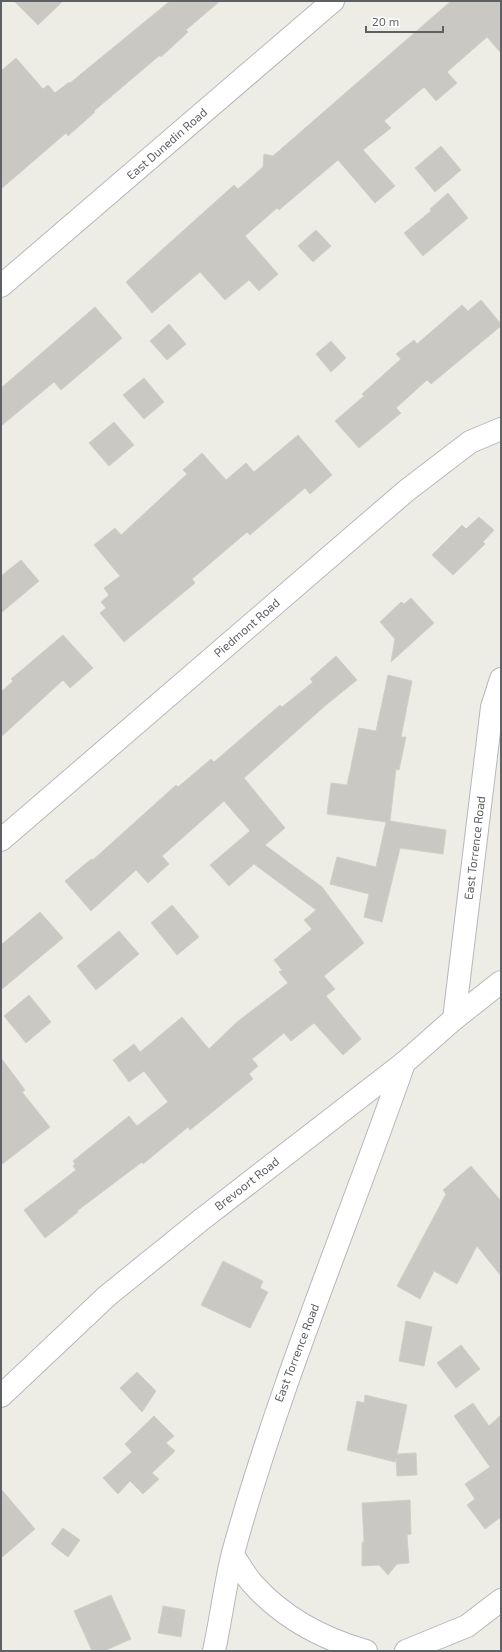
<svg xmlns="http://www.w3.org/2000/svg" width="502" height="1652" font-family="'Exo 2',sans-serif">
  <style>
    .building { fill: #cac8c2; stroke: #d3cfc4 }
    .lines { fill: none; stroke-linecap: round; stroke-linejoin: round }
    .street-casing { stroke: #b6b7bb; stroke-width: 24 }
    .street { stroke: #fff; stroke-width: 22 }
    .labels { text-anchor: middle; stroke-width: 3; stroke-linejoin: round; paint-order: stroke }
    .street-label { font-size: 12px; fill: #5d6065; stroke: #fff }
  </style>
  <rect width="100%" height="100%" fill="#eeede5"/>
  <g class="building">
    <polygon points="14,1 63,1 38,25"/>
    <polygon points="170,1 220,1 186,30 188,32 161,57 160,55 94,111 95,112 68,136 66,133 1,189 1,71 16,58 43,89 48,85 55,93 69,82 70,83"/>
    <polygon points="451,1 501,1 501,53 487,37 447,72 457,83 436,101 424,87 384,121 391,128 363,150 395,186 375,203 338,160 279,210 277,208 245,236 278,274 259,291 249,280 225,300 200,272 152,313 126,282 234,185 238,189 263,167 264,154 273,156"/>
    <polygon points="441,146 461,170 435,192 415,168"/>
    <polygon points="448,193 468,218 423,256 404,233 431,211 430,209"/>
    <polygon points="316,230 331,246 313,262 298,246"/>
    <polygon points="481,300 501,324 501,326 431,384 427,380 396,408 401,413 359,448 335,421 364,396 362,394 401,359 396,354 414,340 417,344 462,305 468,311"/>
    <polygon points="95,307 122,338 61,390 54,382 1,426 1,388"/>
    <polygon points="169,324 186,344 167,360 150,341"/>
    <polygon points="331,341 346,358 331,372 316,354"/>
    <polygon points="144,378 164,402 144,419 123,395"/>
    <polygon points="114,422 134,445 109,466 89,443"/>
    <polygon points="298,435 332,475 310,494 305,488 250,535 247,532 192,579 195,583 124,642 100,613 106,608 101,602 109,595 104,588 120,576 94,545 115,528 121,535 187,474 183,470 202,453 226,480 246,463 254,472"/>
    <polygon points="479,517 494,530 483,542 485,544 453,575 432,555 462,525 466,529"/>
    <polygon points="21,560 39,581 1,613 1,576"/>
    <polygon points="411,598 434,623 391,662 395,639 380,622 401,602 404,604"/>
    <polygon points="63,635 93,668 70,688 63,680 1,737 1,692 13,681 11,679"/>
    <polygon points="336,656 357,680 326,705 244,778 285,828 265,845 322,887 364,943 324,976 335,989 326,996 361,1039 343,1055 314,1023 291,1041 284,1033 252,1059 258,1066 249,1074 253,1079 190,1130 188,1127 143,1164 142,1162 77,1211 78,1212 45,1238 24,1210 76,1170 73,1166 75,1164 73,1161 129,1116 137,1126 168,1102 144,1071 129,1082 113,1060 134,1044 140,1052 182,1017 209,1049 237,1022 288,983 279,972 282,970 274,960 312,929 304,920 316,910 254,864 229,886 210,865 250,831 224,801 162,856 169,864 148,883 136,870 91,911 65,881 90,860 94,859 176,785 178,787 211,759 214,762 280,705 282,707 313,682 310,679"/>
    <polygon points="388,675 412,681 401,737 406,737 399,770 396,769 390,821 446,830 443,854 400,848 382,922 364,917 369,894 330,884 337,857 376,867 386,822 327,814 331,783 347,785 359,728 376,731"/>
    <polygon points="172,905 199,937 177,955 151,923"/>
    <polygon points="40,912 63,938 1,990 1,945"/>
    <polygon points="119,931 139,954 96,990 77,966"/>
    <polygon points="29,995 51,1022 26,1043 4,1016"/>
    <polygon points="1,1058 25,1090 22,1092 50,1127 1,1165"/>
    <polygon points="471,1166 501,1201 501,1276 477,1246 457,1284 434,1271 420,1299 397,1286 446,1194 443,1190"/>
    <polygon points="223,1261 263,1281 260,1288 268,1292 250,1328 201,1305"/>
    <polygon points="406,1321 432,1327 424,1366 399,1361"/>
    <polygon points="461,1345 480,1369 456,1388 437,1363"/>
    <polygon points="137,1372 156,1391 142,1412 120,1388"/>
    <polygon points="365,1395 407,1405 397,1454 416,1453 417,1475 397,1476 396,1459 395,1462 347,1450 357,1401 364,1403"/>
    <polygon points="473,1403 489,1426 501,1415 501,1517 485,1529 467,1505 475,1499 465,1484 490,1467 454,1416"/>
    <polygon points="154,1416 174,1436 166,1443 175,1451 152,1473 159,1479 143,1494 130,1481 118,1494 103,1478 132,1452 125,1444"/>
    <polygon points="1,1489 35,1529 1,1558"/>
    <polygon points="410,1500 411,1534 407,1535 409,1563 397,1564 388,1575 379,1565 362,1566 362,1542 364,1542 362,1503"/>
    <polygon points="63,1528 80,1540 68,1557 51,1544"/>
    <polygon points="111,1595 131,1639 104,1651 92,1651 74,1611"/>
    <polygon points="163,1606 185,1610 181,1637 158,1633"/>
  </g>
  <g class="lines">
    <g class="street-casing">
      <g id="street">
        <polyline points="1,286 333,1"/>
        <polyline points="1,840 406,491 470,442 501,429"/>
        <polyline points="454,1019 492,707 501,679"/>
        <polyline points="1,1396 107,1296 201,1220 404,1063 454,1019 501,982"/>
        <path d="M233 1555C239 1564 245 1575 252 1583 282 1617 323 1639 366 1651"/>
        <path d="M214 1651C221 1619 225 1585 233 1553 279 1386 347 1226 404 1063"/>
        <polyline points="406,1651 467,1626 501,1600"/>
      </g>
    </g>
    <use href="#street" class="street"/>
  </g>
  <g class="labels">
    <g class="street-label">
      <text transform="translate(167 144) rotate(-41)" y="4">East Dunedin Road</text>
      <text transform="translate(247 628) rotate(-41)" y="4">Piedmont Road</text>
      <text transform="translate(475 848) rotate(-83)" y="4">East Torrence Road</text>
      <text transform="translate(247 1184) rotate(-38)" y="4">Brevoort Road</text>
      <text transform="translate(297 1353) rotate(-69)" y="4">East Torrence Road</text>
    </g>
  </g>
  <rect width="502" height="1652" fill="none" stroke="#5d6065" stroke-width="4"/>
  <path d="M366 26v6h77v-6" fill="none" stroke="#5d6065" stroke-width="2"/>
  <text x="372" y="26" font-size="12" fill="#5d6065" stroke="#ffffff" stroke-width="3" paint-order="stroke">20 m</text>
</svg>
